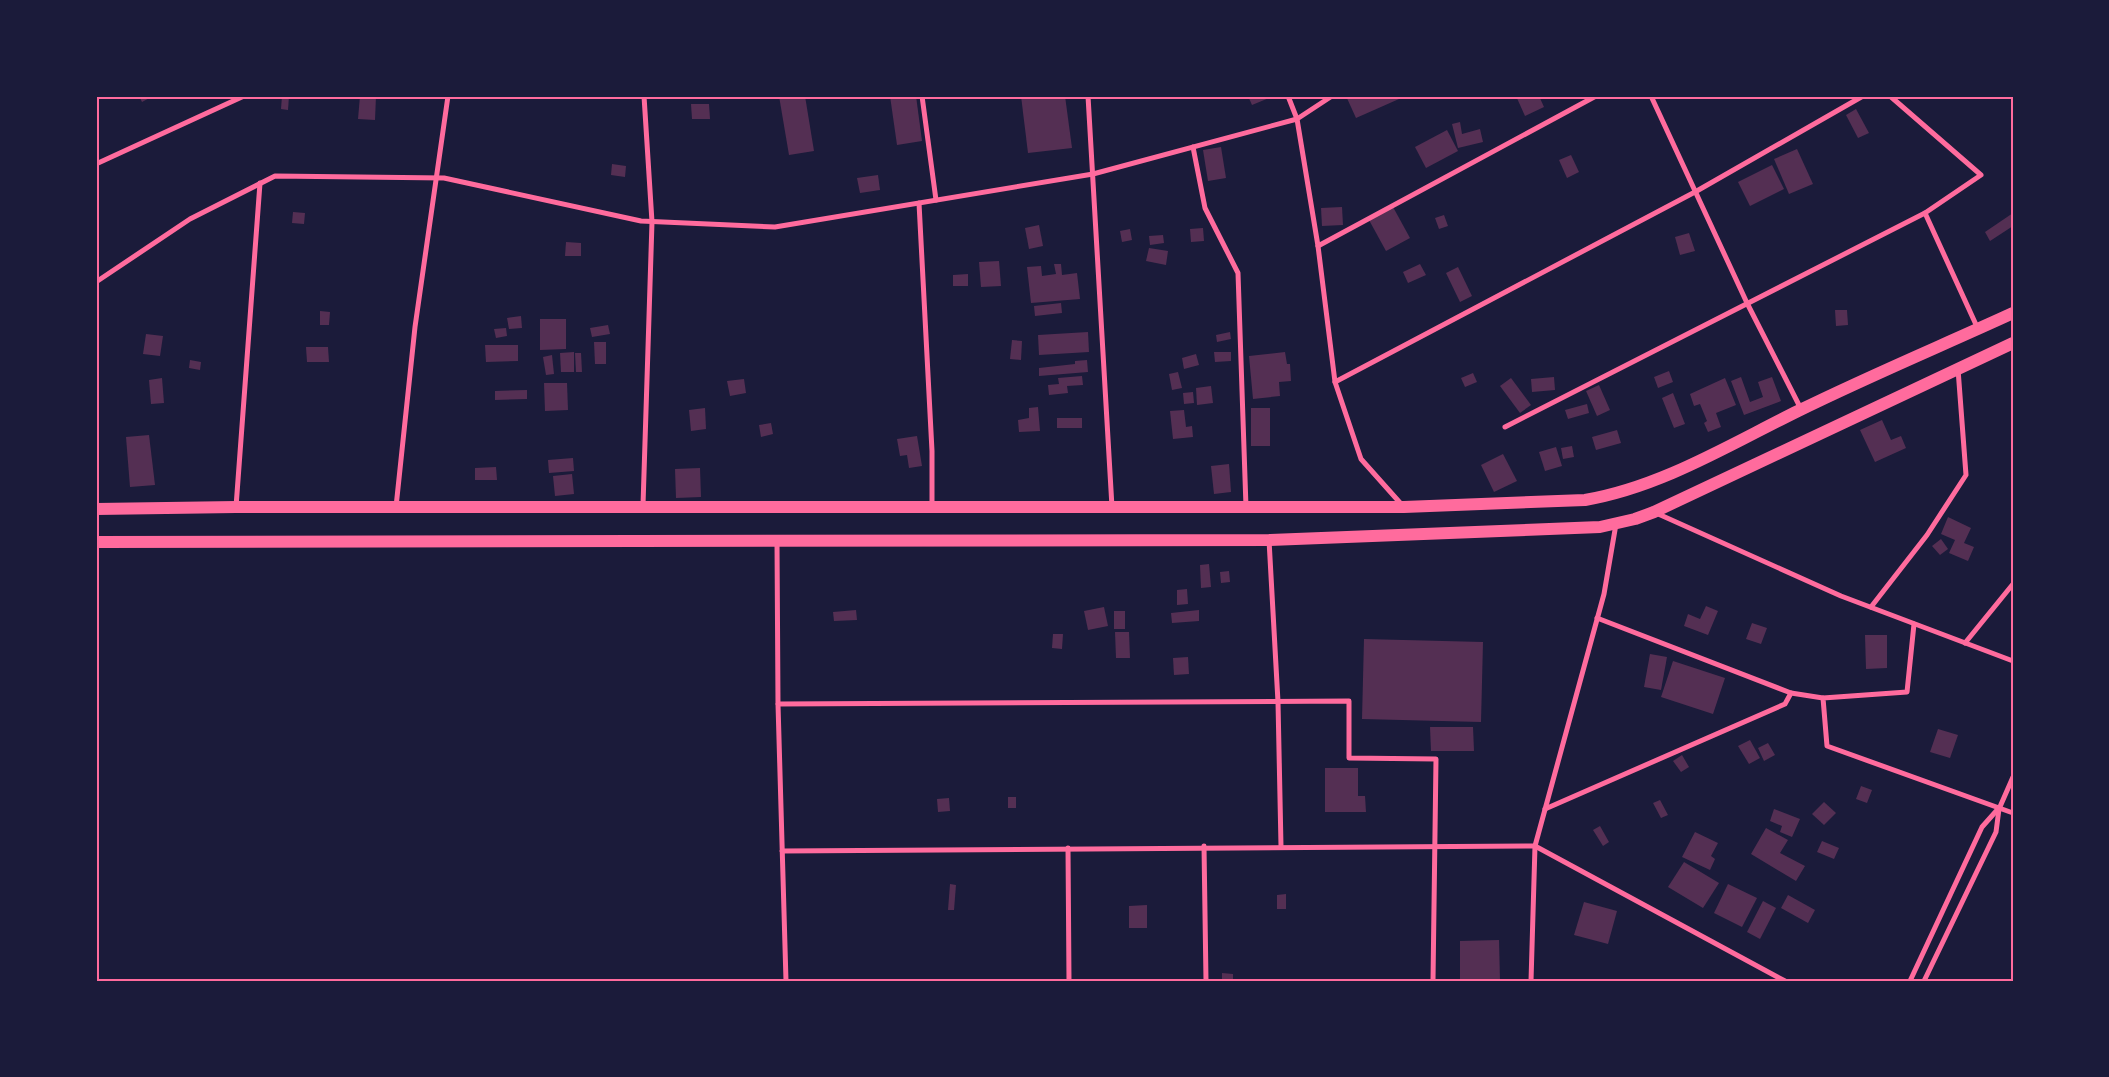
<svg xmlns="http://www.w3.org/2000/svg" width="2109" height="1077" font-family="'Exo 2',sans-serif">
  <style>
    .building { fill: #542f53 }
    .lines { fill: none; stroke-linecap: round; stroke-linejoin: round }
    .minor { stroke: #ff6b9d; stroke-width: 5 }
    .primary { stroke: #ff6b9d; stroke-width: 12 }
    .neatline { fill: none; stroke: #ff6b9d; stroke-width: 2 }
  </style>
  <rect width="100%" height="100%" fill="#1b1b3a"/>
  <g class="building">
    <polygon points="139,96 153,96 142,102"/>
    <polygon points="282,96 289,96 288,110 281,109"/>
    <polygon points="360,96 376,96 375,120 358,119"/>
    <polygon points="779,96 805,96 814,151 789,155"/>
    <polygon points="890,96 916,96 922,141 897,145"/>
    <polygon points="1021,96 1065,96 1072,148 1028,153"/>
    <polygon points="1248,96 1268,96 1269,98 1252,105"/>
    <polygon points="1346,96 1398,96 1399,99 1356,118"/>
    <polygon points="1516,96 1539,96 1544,107 1525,116"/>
    <polygon points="691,104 709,104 710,119 692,119"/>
    <polygon points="1856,109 1869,133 1858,138 1846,115"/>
    <polygon points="1460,122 1462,134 1480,129 1483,142 1458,148 1452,124"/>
    <polygon points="1447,130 1458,151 1426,168 1415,147"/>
    <polygon points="1221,147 1226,178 1208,181 1203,150"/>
    <polygon points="1797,149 1813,184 1789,194 1774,159"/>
    <polygon points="1571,155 1579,172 1567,178 1559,160"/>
    <polygon points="612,164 626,166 625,177 611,175"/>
    <polygon points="1772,165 1784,189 1750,206 1738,182"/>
    <polygon points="878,175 880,190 860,193 857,178"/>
    <polygon points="1342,207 1343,225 1322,226 1321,208"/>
    <polygon points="1393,207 1410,238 1386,251 1369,220"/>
    <polygon points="293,212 305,213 304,224 292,223"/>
    <polygon points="2013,213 2013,226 1990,241 1985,232"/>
    <polygon points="1444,215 1448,226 1439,229 1435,218"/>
    <polygon points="1039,225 1043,246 1029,249 1025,228"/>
    <polygon points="1203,228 1204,241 1191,242 1190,229"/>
    <polygon points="1130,229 1132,240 1122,242 1120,231"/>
    <polygon points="1689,233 1695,251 1680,255 1675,237"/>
    <polygon points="1163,235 1164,243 1150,245 1149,236"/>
    <polygon points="566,242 581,243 581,256 565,256"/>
    <polygon points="1149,248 1168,251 1166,265 1146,261"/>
    <polygon points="999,261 1001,286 981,287 979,262"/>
    <polygon points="1054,264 1061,264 1062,275 1077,273 1080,299 1031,303 1027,267 1041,266 1042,276 1056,274"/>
    <polygon points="1420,264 1426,275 1408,283 1403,272"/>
    <polygon points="1458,267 1472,296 1460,302 1446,273"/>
    <polygon points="968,274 968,286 953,286 953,275"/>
    <polygon points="1061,303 1062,313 1035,316 1034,306"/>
    <polygon points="1835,310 1847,310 1848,325 1836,326"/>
    <polygon points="320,311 330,312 329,325 320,325"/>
    <polygon points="521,316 522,328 509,329 507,318"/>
    <polygon points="540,319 566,319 566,349 540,350"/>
    <polygon points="608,325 610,334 592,337 590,328"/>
    <polygon points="506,328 507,336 496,338 494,329"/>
    <polygon points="1088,332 1089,352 1039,355 1038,335"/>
    <polygon points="1230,332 1231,339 1217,342 1216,335"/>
    <polygon points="146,334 163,336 160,356 143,354"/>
    <polygon points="1012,340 1022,341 1021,360 1010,359"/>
    <polygon points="594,342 606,342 606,364 595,364"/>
    <polygon points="485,345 518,345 518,361 486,362"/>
    <polygon points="306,347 328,347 329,362 307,362"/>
    <polygon points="574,352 574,372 561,372 560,353"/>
    <polygon points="1214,352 1231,352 1231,361 1215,362"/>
    <polygon points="1285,352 1287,364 1290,364 1291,381 1279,382 1280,396 1253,399 1249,356"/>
    <polygon points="575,353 581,353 582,372 576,372"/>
    <polygon points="1196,354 1199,365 1184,369 1182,358"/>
    <polygon points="552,355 554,374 546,375 543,357"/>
    <polygon points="190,360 201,362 200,370 189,368"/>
    <polygon points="1087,360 1088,372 1039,376 1039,368 1075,364 1075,361"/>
    <polygon points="1669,371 1673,382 1658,388 1654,377"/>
    <polygon points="1178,372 1182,388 1172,390 1169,374"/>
    <polygon points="1473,373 1477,382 1465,387 1461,378"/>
    <polygon points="1082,376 1083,385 1067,386 1068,393 1049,395 1048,385 1059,384 1058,378"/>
    <polygon points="1554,377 1555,390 1532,392 1531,379"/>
    <polygon points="1741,377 1750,402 1763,397 1758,382 1772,377 1781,401 1744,415 1731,381"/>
    <polygon points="162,378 164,403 151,404 149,380"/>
    <polygon points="1511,378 1531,405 1520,413 1500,386"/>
    <polygon points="1725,378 1736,405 1716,413 1721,427 1708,432 1704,423 1707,421 1700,404 1694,406 1690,394"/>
    <polygon points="744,379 746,393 730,396 727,381"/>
    <polygon points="544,383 567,383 568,410 545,411"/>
    <polygon points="1599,385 1610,410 1597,416 1586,391"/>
    <polygon points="1211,386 1213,403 1197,405 1196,388"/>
    <polygon points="527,390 527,399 495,400 495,391"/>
    <polygon points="1193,392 1194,403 1184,404 1183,393"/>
    <polygon points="1673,393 1685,424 1674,428 1662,398"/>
    <polygon points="1587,404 1589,413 1568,419 1565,410"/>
    <polygon points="1038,407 1040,431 1019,432 1018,420 1029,418 1029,408"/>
    <polygon points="705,408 706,429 691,431 689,410"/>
    <rect x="1251" y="408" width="19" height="38"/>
    <polygon points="1184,410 1186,427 1192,426 1193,437 1173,439 1170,411"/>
    <rect x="1057" y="418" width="25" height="10"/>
    <polygon points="1882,420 1891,440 1901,436 1906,448 1875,462 1860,430"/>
    <polygon points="771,423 773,434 761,437 759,425"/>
    <polygon points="1617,430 1621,443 1596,450 1592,437"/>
    <polygon points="149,435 155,485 130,487 126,437"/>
    <polygon points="917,436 922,466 909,468 907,455 900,456 897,439"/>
    <polygon points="1572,446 1574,457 1563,459 1561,448"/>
    <polygon points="1556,447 1562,466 1545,471 1539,452"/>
    <polygon points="1503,454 1517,481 1494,492 1481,465"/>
    <polygon points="573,458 574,471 549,473 548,460"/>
    <polygon points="1229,464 1231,492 1214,494 1211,466"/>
    <polygon points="496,467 497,480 475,480 475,468"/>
    <polygon points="700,468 701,497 676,498 675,469"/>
    <polygon points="572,474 574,494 555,496 553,476"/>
    <polygon points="1948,517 1971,528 1964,543 1974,547 1968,561 1949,553 1955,540 1941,534"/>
    <polygon points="1941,539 1948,549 1940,555 1932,546"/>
    <polygon points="1209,564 1211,587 1201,588 1200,565"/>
    <polygon points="1229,571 1230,582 1221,583 1220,572"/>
    <polygon points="1187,589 1188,604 1177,605 1177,590"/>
    <polygon points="1706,606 1718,611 1708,635 1684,626 1688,614 1700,619"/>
    <polygon points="1104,607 1108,626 1088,630 1084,611"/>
    <polygon points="856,610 857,620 834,621 833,612"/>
    <polygon points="1199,610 1199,621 1172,623 1171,613"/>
    <rect x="1114" y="611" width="11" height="18"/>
    <polygon points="1752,623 1767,628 1761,644 1746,639"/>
    <polygon points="1115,632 1129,632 1130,658 1116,658"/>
    <polygon points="1053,634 1063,634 1062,649 1052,648"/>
    <polygon points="1865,635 1887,635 1887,668 1866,669"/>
    <polygon points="1364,639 1483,642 1481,722 1362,719"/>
    <polygon points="1650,654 1667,657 1661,690 1644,687"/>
    <polygon points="1188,657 1189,674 1174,675 1173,658"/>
    <polygon points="1673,661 1725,678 1713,714 1661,697"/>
    <polygon points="1430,727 1473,727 1474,751 1431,751"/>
    <polygon points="1938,729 1958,735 1950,758 1930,752"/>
    <polygon points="1750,740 1760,758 1749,764 1738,746"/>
    <polygon points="1768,743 1775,755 1764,761 1758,748"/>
    <polygon points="1682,755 1689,767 1681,772 1673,761"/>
    <polygon points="1325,768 1358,768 1358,796 1365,796 1366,812 1325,812"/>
    <polygon points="1861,786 1872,790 1867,803 1856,799"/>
    <rect x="1008" y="797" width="8" height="11"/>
    <polygon points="949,798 950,811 938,812 937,799"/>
    <polygon points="1660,800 1668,815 1661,818 1653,803"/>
    <polygon points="1824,802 1836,813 1824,825 1812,814"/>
    <polygon points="1774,809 1800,819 1792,837 1780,832 1782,826 1770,821"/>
    <polygon points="1600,826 1609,842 1603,846 1593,830"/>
    <polygon points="1766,828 1788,840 1780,853 1805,866 1796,881 1751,854"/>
    <polygon points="1695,832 1718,843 1711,856 1715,859 1710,870 1682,857"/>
    <polygon points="1822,841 1839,848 1834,859 1817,852"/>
    <polygon points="1684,862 1719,883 1703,908 1668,887"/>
    <polygon points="950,884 956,885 954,910 948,910"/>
    <polygon points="1728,884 1757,898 1742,927 1714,913"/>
    <polygon points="1286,894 1286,909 1277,909 1277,895"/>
    <polygon points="1788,895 1815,910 1808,923 1781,908"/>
    <polygon points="1763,901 1776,908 1760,939 1747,932"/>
    <polygon points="1584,902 1617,911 1608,944 1574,935"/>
    <polygon points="1147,905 1147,928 1129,928 1129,906"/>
    <polygon points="1499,940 1500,981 1460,981 1460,941"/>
    <polygon points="1222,973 1233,974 1233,980 1222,980"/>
  </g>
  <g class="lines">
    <g class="minor">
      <polyline points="922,96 936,200"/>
      <polyline points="1088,96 1112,507"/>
      <polyline points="1288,96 1297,119 1318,246 1335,382 1361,459 1402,505"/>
      <polyline points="1651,96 1747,303 1801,409"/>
      <polyline points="1193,147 1205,208 1238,273 1246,507"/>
      <polyline points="96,164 244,96"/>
      <polyline points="919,203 932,451 932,507"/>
      <polyline points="1925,213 1978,329"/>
      <polyline points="1318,246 1596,96"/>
      <polyline points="96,282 190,219 275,176 444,178 641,221 775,227 1093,174 1297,119 1332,96"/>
      <polyline points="1335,382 1695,192 1863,96"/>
      <polyline points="1505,427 1925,213 1981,175 1890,96"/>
      <polyline points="643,505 652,222 644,96"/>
      <polyline points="236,507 260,183"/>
      <polyline points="396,507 415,327 448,96"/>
      <polyline points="1656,513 1841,596 2013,661"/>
      <polyline points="1269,540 1278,702 1281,846"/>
      <polyline points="777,542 778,704 786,981"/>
      <polyline points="1871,607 1927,535 1966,475 1958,369"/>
      <polyline points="1597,618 1791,693 1823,698"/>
      <polyline points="1914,624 1907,692 1823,698 1827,746 2013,813"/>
      <polyline points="1965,643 2013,584"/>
      <polyline points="778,704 1349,701 1349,758 1436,759 1433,981"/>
      <polyline points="1545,809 1785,704 1791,693"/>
      <polyline points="1204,846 1206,981"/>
      <polyline points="1068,848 1069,981"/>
      <polyline points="782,851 1535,846 1785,981"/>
      <polyline points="1531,981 1535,846 1604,594 1616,524"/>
      <polyline points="1910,981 1982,827 1998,809"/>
      <polyline points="1924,981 1996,832 1999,809 2013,777"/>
    </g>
    <g class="primary">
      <path d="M96 509 236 507H1404L1585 500C1661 487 1729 445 1798 411 1869 376 1941 346 2013 313"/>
      <polyline points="96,542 1269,540 1600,527 1635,519 1654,512 2013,343"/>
    </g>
  </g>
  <rect width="2109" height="1077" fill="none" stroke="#1b1b3a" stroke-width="195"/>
  <rect x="98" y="98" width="1914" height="882" class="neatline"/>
</svg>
